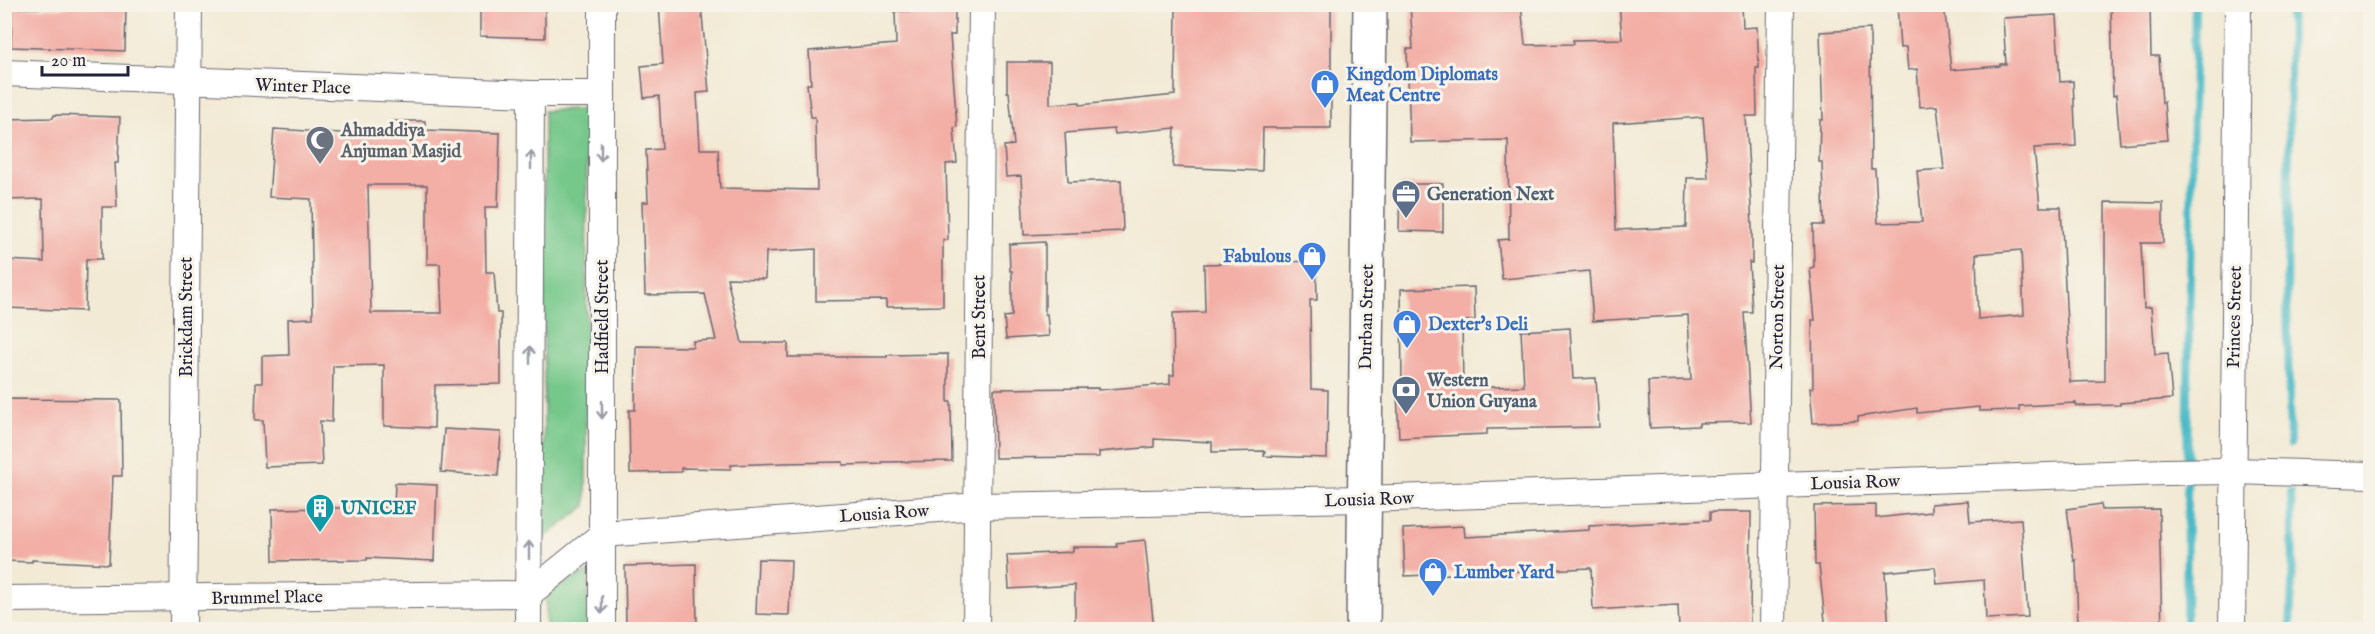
<svg xmlns="http://www.w3.org/2000/svg" width="2375" height="634" font-family="'IM FELL English',serif">
  <style>
    .green { fill: #75c78a; stroke: #4c7462; stroke-width: 1.5 }
    .lines { fill: none; stroke-linecap: round; stroke-linejoin: round }
    .stream { stroke: #4dbbc7; stroke-width: 8 }
    .building { fill: #f3aea6; fill-rule: evenodd }
    .street-casing { stroke: #6b6871; stroke-width: 28 }
    .secondary-casing { stroke: #6b6871; stroke-width: 36 }
    .street { stroke: #fff; stroke-width: 26 }
    .secondary { stroke: #fff; stroke-width: 33 }
    .oneway { stroke: #9c9ca7 }
    .labels { text-anchor: middle; stroke-width: 6; stroke-linejoin: round; paint-order: stroke }
    .shop-label { font-size: 18px; font-weight: bold; fill: #366cbe; stroke: #f7f3e8; text-anchor: start }
    .street-label { font-size: 18px; fill: #22223b; stroke: #f7f3e8 }
    .worship-label { font-size: 18px; font-weight: bold; fill: #5b616d; stroke: #f7f3e8; text-anchor: start }
    .service-label { font-size: 18px; font-weight: bold; fill: #4e5e75; stroke: #f7f3e8; text-anchor: start }
    .culture-label { font-size: 18px; font-weight: bold; fill: #0d838f; stroke: #f7f3e8; text-anchor: start }
  </style>
  <rect width="100%" height="100%" fill="#f7f3e8"/>
  <filter id="ink" filterUnits="userSpaceOnUse"><feTurbulence type="fractalNoise" baseFrequency=".0167" numOctaves="2"/><feDisplacementMap in="SourceGraphic" scale="12" xChannelSelector="R" yChannelSelector="G"/><feConvolveMatrix kernelMatrix="1 2 1 2 8 2 1 2 1" color-interpolation-filters="sRGB"/></filter>
  <filter id="wash" filterUnits="userSpaceOnUse"><feTurbulence type="fractalNoise" baseFrequency=".008" numOctaves="4" result="noise"/><feDisplacementMap in="SourceGraphic" scale="24" xChannelSelector="R" yChannelSelector="G"/><feGaussianBlur stdDeviation="1.35" result="paint"/><feColorMatrix in="noise" values="0 0 0 0 0 0 0 0 0 0 0 0 0 0 0 0 0 1.4 0 .05"/><feComposite in="paint" operator="in"/></filter>
  <g filter="url(#wash)">
    <rect width="100%" height="100%" fill="#f2ead5"/>
    <g class="green">
      <polygon points="587,108 586,506 544,538 544,111"/>
      <polygon points="588,572 587,629 546,630 546,593"/>
    </g>
    <g class="lines">
      <g class="stream">
        <polyline points="2290,444 2287,298 2291,4"/>
        <polyline points="2186,630 2188,386 2195,4"/>
        <polyline points="2290,630 2293,561 2291,492"/>
      </g>
    </g>
    <g id="blocks">
      <g class="building">
        <polygon points="507,4 545,4 545,38 480,36 480,8 507,9"/>
        <polygon points="659,4 701,4 709,92 697,93 700,149 718,149 720,188 817,190 815,117 811,117 807,84 811,84 809,51 896,44 895,11 955,11 955,35 950,35 957,127 954,128 957,163 946,164 948,240 943,240 943,306 886,307 886,300 816,301 816,249 766,252 765,279 727,278 742,343 788,343 788,357 887,357 887,355 948,354 948,402 951,402 952,461 882,462 882,464 843,465 843,462 782,463 731,465 731,469 681,468 681,472 630,473 629,410 635,410 636,346 693,347 693,341 716,340 705,294 645,295 642,202 648,202 646,150 662,149 659,96 644,98 641,66 663,64"/>
        <polygon points="1176,4 1331,4 1331,128 1263,128 1262,171 1173,167 1175,128 1115,134 1114,129 1065,133 1068,182 1121,180 1123,231 1024,235 1021,176 1006,177 1004,146 1014,145 1009,92 1007,92 1007,62 1050,62 1050,104 1080,102 1080,105 1175,95"/>
        <path d="M1410 4H1521L1525 45 1574 44 1573 40 1622 39 1619 4H1742L1743 28 1757 27 1759 68H1756L1757 116H1746L1752 226V263L1749 262 1752 312H1744L1751 422 1699 423V426L1650 428 1648 381 1691 380 1688 315 1593 321 1589 271 1502 279 1498 240 1509 239 1508 140 1410 142 1407 49H1413ZM1703 117 1708 178H1687L1686 227 1616 230 1613 123Z"/>
        <path d="M1897 4H1944L1951 70 2000 66V64H2006L2003 18 2056 15 2060 82 2073 81 2076 146 2034 148 2040 207H2061L2070 382 2105 381V202L2163 203V243H2141L2144 308 2151 307 2155 354 2168 353 2172 399 2120 403V405L2076 406V403L2019 406V410L1979 411V407L1917 413V408L1858 417V421L1813 423 1810 388H1813L1812 320H1815L1810 268 1814 267 1813 225H1824L1822 162H1819L1820 120H1823L1820 32 1870 29 1871 169H1875L1878 223 1922 222 1917 171 1944 169 1937 106 1920 107 1917 69 1908 70 1906 47 1900 48ZM2021 250 2024 315 1978 319 1976 254Z"/>
        <polygon points="2111,4 2150,4 2151,56 2159,56 2162,103 2164,102 2167,140 2120,144 2116,95 2113,96"/>
        <polygon points="66,5 126,7 125,51 11,47 12,8 66,8"/>
        <polygon points="54,115 120,117 118,163 115,163 117,207 102,207 102,259 86,259 85,311 6,308 7,260 44,262 43,199 4,200 4,119 53,118"/>
        <path d="M391 121H425V130L500 133 498 207H485L486 272H494L497 313H501V384L435 385 434 428 384 426V365L333 366 332 422 320 421 322 465 265 467 263 420H255L256 383H262V356L289 355 288 319 313 318 311 199 269 197 274 129 391 136ZM368 185H427V264H440L442 313H371Z"/>
        <polygon points="1400,184 1443,184 1443,232 1399,231"/>
        <polygon points="1045,242 1045,314 1047,314 1049,336 1006,339 1004,317 1012,316 1012,271 1010,271 1009,244"/>
        <polygon points="1316,261 1317,300 1310,300 1311,389 1328,390 1327,458 1264,456 1265,451 1212,452 1212,442 1154,439 1154,447 1099,452 1099,457 995,458 994,389 1098,388 1098,390 1170,384 1170,375 1174,375 1173,313 1205,312 1204,264"/>
        <polygon points="1474,287 1475,321 1462,321 1463,388 1524,386 1521,331 1570,328 1573,379 1596,378 1599,427 1487,429 1487,434 1399,438 1397,392 1402,392 1401,289"/>
        <polygon points="4,399 121,400 122,476 113,476 109,564 32,560 32,562 4,561"/>
        <polygon points="444,429 501,432 498,476 441,472"/>
        <polygon points="395,483 437,485 434,561 367,558 367,560 273,561 272,509 394,507"/>
        <polygon points="1968,501 1970,522 2021,519 2028,617 1986,619 1984,580 1937,584 1935,567 1885,572 1889,630 1826,630 1819,565 1815,565 1814,506 1876,505 1876,518 1931,512 1931,504"/>
        <polygon points="2101,504 2102,510 2159,509 2162,630 2125,630 2124,624 2078,625 2076,560 2074,561 2067,509"/>
        <polygon points="1710,512 1751,512 1750,630 1679,630 1678,605 1593,610 1591,568 1405,576 1403,529 1464,526 1465,537 1589,530 1589,526 1710,520"/>
        <polygon points="1145,540 1154,630 1075,630 1075,585 1009,589 1007,555 1073,552 1073,547 1117,547 1116,543"/>
        <polygon points="758,559 791,560 789,615 756,614"/>
        <polygon points="696,564 697,625 626,627 625,566"/>
      </g>
    </g>
  </g>
  <g filter="url(#ink)">
    <use href="#blocks" fill-opacity="0" stroke="#6b6871" stroke-width="1.5"/>
    <g class="lines">
      <g class="street-casing">
        <g id="street">
          <polyline points="602,4 602,630"/>
          <polyline points="4,73 531,94 601,94"/>
          <polyline points="4,599 529,594 603,534 978,506 1364,499 2165,472 2232,471 2370,475"/>
          <polyline points="183,630 189,4"/>
          <polyline points="528,630 531,94"/>
          <polyline points="976,630 982,4"/>
          <polyline points="1773,630 1781,4"/>
          <polyline points="2232,630 2238,4"/>
        </g>
      </g>
      <g class="secondary-casing">
        <polyline id="secondary" points="1363,630 1370,4"/>
      </g>
      <use href="#street" class="street"/>
      <use href="#secondary" class="secondary"/>
    </g>
    <defs><path id="oneway-shaft" d="M-6 0H5M1.5-3L5.5 0L1.5 3" fill="none" stroke-width="1.6" stroke-linecap="round" stroke-linejoin="round" transform="scale(1.5)"/></defs>
    <g class="oneway">
      <use href="#oneway-shaft" transform="translate(601 152) rotate(90)"/>
      <use href="#oneway-shaft" transform="translate(531 160) rotate(-90)"/>
      <use href="#oneway-shaft" transform="translate(530 355) rotate(-90)"/>
      <use href="#oneway-shaft" transform="translate(602 410) rotate(90)"/>
      <use href="#oneway-shaft" transform="translate(529 550) rotate(-90)"/>
      <use href="#oneway-shaft" transform="translate(602 605) rotate(90)"/>
    </g>
  </g>
  <defs>
    <g id="shop-pin" transform="scale(1.5)"><path d="M0 17L-7.5 6A9.5 9.5 0 1 1 7.5 6Z" fill="#3f7fe0" stroke="#f7f3e8"/><path d="M-5-2.5h2.3a2.7 3.5 0 0 1 5.4 0H5L5.5 6h-11ZM-1.5-2.5h3a1.5 2.3 0 0 0-3 0Z" fill="#fff"/></g>
    <g id="mosque-pin" transform="scale(1.5)"><path d="M0 17L-7.5 6A9.5 9.5 0 1 1 7.5 6Z" fill="#6b7280" stroke="#f7f3e8"/><path d="M3.5-4.9A6 6 0 1 0 3.5 4.9A5 5 0 1 1 3.5-4.9Z" fill="#fff"/></g>
    <g id="office-pin" transform="scale(1.5)"><path d="M0 17L-7.5 6A9.5 9.5 0 1 1 7.5 6Z" fill="#5c6f8a" stroke="#f7f3e8"/><path d="M-6-3h4V-5.5h4V-3h4V5H-6ZM-1-4.5V-3h2v-1.5ZM-6 0V1H6V0Z" fill="#fff"/></g>
    <g id="bank-pin" transform="scale(1.5)"><path d="M0 17L-7.5 6A9.5 9.5 0 1 1 7.5 6Z" fill="#5c6f8a" stroke="#f7f3e8"/><path d="M-6-4H6V4H-6ZM0-2.3a2.3 2.3 0 1 0 0 4.6a2.3 2.3 0 1 0 0-4.6Z" fill="#fff"/></g>
    <g id="building-pin" transform="scale(1.5)"><path d="M0 17L-7.5 6A9.5 9.5 0 1 1 7.5 6Z" fill="#0f9aa8" stroke="#f7f3e8"/><path d="M-4-6H4V6H1V3H-1V6H-4ZM-2.5-4.3h1.7v1.8h-1.7ZM.8-4.3h1.7v1.8H.8ZM-2.5-1h1.7V.8h-1.7ZM.8-1h1.7V.8H.8Z" fill="#fff"/></g>
  </defs>
  <g fill-rule="evenodd">
    <use href="#shop-pin" x="1325" y="84"/>
    <use href="#mosque-pin" x="320" y="140"/>
    <use href="#office-pin" x="1406" y="194"/>
    <use href="#shop-pin" x="1312" y="256"/>
    <use href="#shop-pin" x="1407" y="324"/>
    <use href="#bank-pin" x="1406" y="390"/>
    <use href="#building-pin" x="320" y="508"/>
    <use href="#shop-pin" x="1433" y="572"/>
  </g>
  <g class="labels">
    <g class="shop-label">
      <text x="1346" y="80">Kingdom Diplomats<tspan x="1346" dy="21">Meat Centre</tspan></text>
      <text x="1291" y="262" text-anchor="end">Fabulous</text>
      <text x="1428" y="330">Dexter's Deli</text>
      <text x="1454" y="578">Lumber Yard</text>
    </g>
    <g class="street-label">
      <text transform="translate(303 86) rotate(2)" y="6">Winter Place</text>
      <text transform="translate(186 317) rotate(-90)" y="6">Brickdam Street</text>
      <text transform="translate(602 317) rotate(-90)" y="6">Hadfield Street</text>
      <text transform="translate(979 317) rotate(-90)" y="6">Bent Street</text>
      <text transform="translate(1366 317) rotate(-89)" y="6">Durban Street</text>
      <text transform="translate(1777 317) rotate(-89)" y="6">Norton Street</text>
      <text transform="translate(2234 317) rotate(-89)" y="6">Princes Street</text>
      <text transform="translate(1855 482) rotate(-2)" y="6">Lousia Row</text>
      <text transform="translate(1369 499) rotate(-2)" y="6">Lousia Row</text>
      <text transform="translate(884 513) rotate(-4)" y="6">Lousia Row</text>
      <text transform="translate(267 597) rotate(-1)" y="6">Brummel Place</text>
    </g>
    <g class="worship-label">
      <text x="341" y="136">Ahmaddiya<tspan x="341" dy="21">Anjuman Masjid</tspan></text>
    </g>
    <g class="service-label">
      <text x="1427" y="200">Generation Next</text>
      <text x="1427" y="386">Western<tspan x="1427" dy="21">Union Guyana</tspan></text>
    </g>
    <g class="culture-label">
      <text x="341" y="514">UNICEF</text>
    </g>
  </g>
  <rect width="2375" height="634" fill="none" stroke="#f7f3e8" stroke-width="24"/>
  <path d="M42 66v9h86v-9" fill="none" stroke="#22223b" stroke-width="3"/>
  <text x="51" y="66" font-size="18" fill="#22223b" stroke="#f7f3e8" stroke-width="4.5" paint-order="stroke">20 m</text>
</svg>
